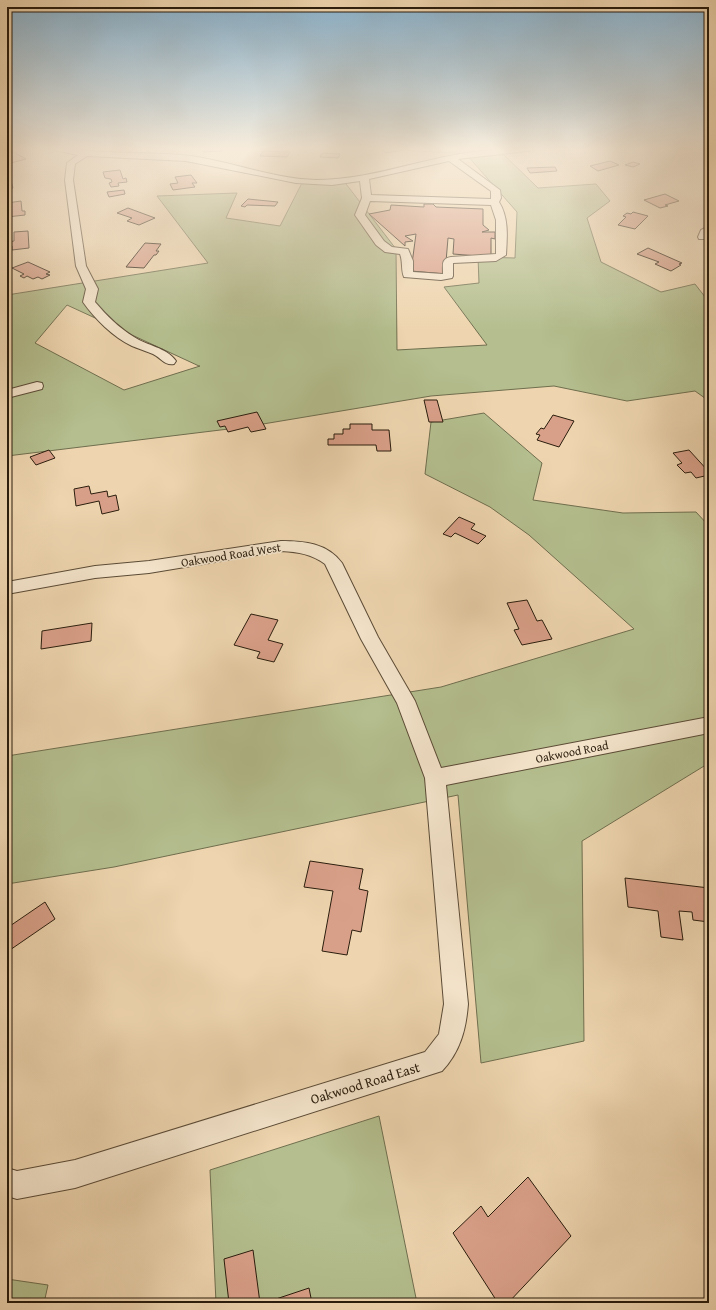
<svg xmlns="http://www.w3.org/2000/svg" width="716" height="1310" font-family="'Gentium Book Plus',serif">
  <style>
    .green { fill: #b4be8e; stroke: #6f6e4e; fill-rule: evenodd }
    .building { fill: #d9a089; stroke: #2a1d0d }
    .lines { fill: none; stroke-linecap: round; stroke-linejoin: round }
    .minor-casing { stroke: #5b4b36; stroke-width: 2 }
    .minor { fill: #f4e4cb; fill-rule: evenodd }
    .labels { text-anchor: middle; stroke-width: 3.5; stroke-linejoin: round; paint-order: stroke }
    .street-label { font-size: 12px; fill: #2a1d0d; stroke: #f4e4cb }
    .near-street-label { font-size: 14px; fill: #2a1d0d; stroke: #f4e4cb }
  </style>
  <rect width="100%" height="100%" fill="#eed5af"/>
  <filter id="stains"><feTurbulence type="fractalNoise" baseFrequency=".005" numOctaves="4"/><feColorMatrix values="0 0 0 0 .2 0 0 0 0 .09 0 0 0 0 .02 0 0 0 .5 -.17"/></filter>
  <radialGradient id="worn" r=".72"><stop offset=".6" stop-color="#630" stop-opacity="0"/><stop offset="1" stop-color="#630" stop-opacity=".3"/></radialGradient>
  <g class="green">
    <path d="M371 148H497L538 188 596 184 610 201 587 218 601 262 661 292 695 284 709 302V401L695 391 627 401 554 386 431 396 245 427 7 456V295L208 263 157 196 237 193 226 218 280 226 303 181 343 180 396 249 397 350 487 345 444 287 479 283 478 257 515 258 517 212 466 154ZM67 305 199 366H200L124 390 35 343Z"/>
    <polygon points="484,413 542,463 533,500 623,513 696,512 709,526 709,763 582,841 584,1041 481,1063 458,795 114,867 7,884 7,756 441,687 634,629 529,535 490,507 425,474 431,422"/>
    <polygon points="379,1116 417,1303 216,1303 210,1170"/>
    <polygon points="7,1279 48,1285 44,1303 7,1303"/>
  </g>
  <g class="building">
    <polygon points="202,148 229,148 221,149 222,151 203,152"/>
    <polygon points="389,148 414,148 386,153 381,149"/>
    <polygon points="7,150 10,150 26,159 11,163 7,160"/>
    <polygon points="263,151 290,152 287,157 260,156"/>
    <polygon points="322,153 340,154 338,158 320,157"/>
    <polygon points="610,161 619,165 598,171 590,166"/>
    <polygon points="633,162 640,164 633,167 625,165"/>
    <polygon points="555,167 557,171 530,173 527,168"/>
    <polygon points="120,170 123,179 126,178 127,182 118,183 119,186 111,187 109,183 112,182 111,179 105,178 103,172"/>
    <polygon points="191,175 197,183 192,183 195,187 173,190 170,184 178,183 175,177"/>
    <polygon points="7,177 10,177 13,188 7,189"/>
    <polygon points="124,190 125,194 109,197 107,192"/>
    <polygon points="665,194 679,201 665,205 668,206 660,208 644,200"/>
    <polygon points="248,199 278,202 275,206 247,205 245,207 241,206"/>
    <polygon points="21,201 22,211 25,211 25,215 7,217 7,203"/>
    <polygon points="424,204 433,204 436,207 483,209 483,225 489,230 482,232 495,232 495,239 491,238 491,257 453,254 454,239 448,238 445,274 411,271 416,234 405,236 413,241 405,242 405,246 369,214 390,210 391,205 424,207"/>
    <polygon points="128,208 155,218 139,225 127,221 132,218 117,213"/>
    <polygon points="633,212 648,216 635,229 618,225 626,217 623,216 627,213 631,214"/>
    <polygon points="28,231 29,248 12,250 12,246 9,246 9,242 14,241 14,232"/>
    <polygon points="145,243 161,244 156,251 159,251 156,255 154,255 144,268 126,267"/>
    <polygon points="648,248 682,263 679,264 681,265 671,271 655,264 659,262 637,254"/>
    <polygon points="28,262 50,272 46,274 50,275 42,279 38,277 33,279 27,276 24,278 20,276 24,274 12,268"/>
    <polygon points="424,400 437,400 443,422 429,422"/>
    <polygon points="257,412 266,429 251,432 248,427 228,432 225,426 220,427 217,421"/>
    <polygon points="553,415 574,421 559,447 537,440 540,435 536,434 541,428 544,429"/>
    <polygon points="350,424 372,424 372,430 389,430 391,451 377,451 376,445 328,445 328,439 334,439 334,434 343,434 343,429 350,429"/>
    <polygon points="49,450 55,458 36,465 30,457"/>
    <polygon points="689,450 709,472 709,475 696,478 691,472 685,473 677,465 682,463 673,453"/>
    <polygon points="89,486 91,494 107,491 108,497 116,495 119,510 102,514 99,501 76,506 74,489"/>
    <polygon points="459,517 475,524 471,529 486,536 478,544 455,533 451,537 443,534"/>
    <polygon points="527,600 537,621 542,620 552,639 522,645 514,630 519,629 507,603"/>
    <polygon points="251,614 278,620 268,640 283,644 274,662 257,658 260,652 234,645"/>
    <polygon points="92,623 91,641 41,649 42,631"/>
    <polygon points="310,861 363,869 359,889 368,891 361,932 352,930 347,955 322,951 333,891 304,887"/>
    <polygon points="625,878 709,888 709,922 693,920 692,912 679,911 683,940 661,937 658,911 628,907"/>
    <polygon points="45,902 55,919 7,952 7,928"/>
    <polygon points="528,1177 571,1236 508,1303 498,1303 453,1233 481,1206 488,1217"/>
    <polygon points="253,1250 260,1303 229,1303 224,1259"/>
    <polygon points="309,1288 312,1303 264,1303"/>
  </g>
  <g class="lines">
    <g class="minor-casing">
      <g id="minor">
        <path d="M53 148C70 148 87 151 104 152 137 154 170 152 203 158 240 165 278 179 316 180 361 180 405 165 449 156 479 150 509 148 539 148L535 150 458 159 500 190 501 198 499 202C509 218 507 237 506 255L496 261 453 263V276L452 278 441 280 404 277C401 271 403 261 400 254L385 252 376 245 355 215 362 198 360 181 332 185 296 183 186 161 87 156 75 164 73 180 86 266 98 289 95 302C106 315 119 328 134 337 147 346 166 347 176 361L174 364C165 366 161 358 153 354 146 351 139 349 132 346 113 337 95 319 83 302L86 289 76 266 65 180 67 163 78 155 54 150ZM449 161 491 191V199L371 195 369 179ZM370 201 491 205 496 220V254L451 257C441 259 443 264 443 274L413 272V261L408 249 392 247 384 241 365 215Z"/>
        <polygon points="709,226 709,234 707,239 699,239 698,237 701,230"/>
        <polygon points="37,382 42,383 43,386 42,389 7,398 7,390"/>
        <path d="M281 541C304 541 327 543 342 563L378 637 415 701 441 768 709 717V733L446 785 468 1004C466 1030 460 1052 442 1071L75 1188 17 1199 7 1196V1168L17 1171 75 1160 425 1052 439 1034 444 1004 425 778 397 703 361 639 325 564C311 554 299 552 281 551L149 573 95 578 7 594V582L95 566 149 561Z"/>
      </g>
    </g>
    <use href="#minor" class="minor"/>
  </g>
  <linearGradient id="sky" x2="0" y2="1"><stop stop-color="#89b5d3"/><stop offset="0.45" stop-color="#f7ecdb"/><stop offset="1" stop-color="#f7ecdb" stop-opacity="0"/></linearGradient>
  <rect width="716" height="331" fill="url(#sky)"/>
  <g class="labels">
    <g class="street-label">
      <text transform="translate(231 555) rotate(-9)" y="4">Oakwood Road West</text>
      <text transform="translate(572 752) rotate(-11)" y="4">Oakwood Road</text>
    </g>
    <g class="near-street-label">
      <text transform="translate(365 1083) rotate(-17)" y="5">Oakwood Road East</text>
    </g>
  </g>
  <rect width="716" height="1310" fill="none" stroke="#eed5af" stroke-width="24"/>
  <rect x="8" y="8" width="700" height="1294" fill="none" stroke="#2a1d0d" stroke-width="2"/>
  <rect x="12" y="12" width="692" height="1286" fill="none" stroke="#2a1d0d"/>
  <rect width="100%" height="100%" filter="url(#stains)"/>
  <rect width="100%" height="100%" fill="url(#worn)"/>
</svg>
